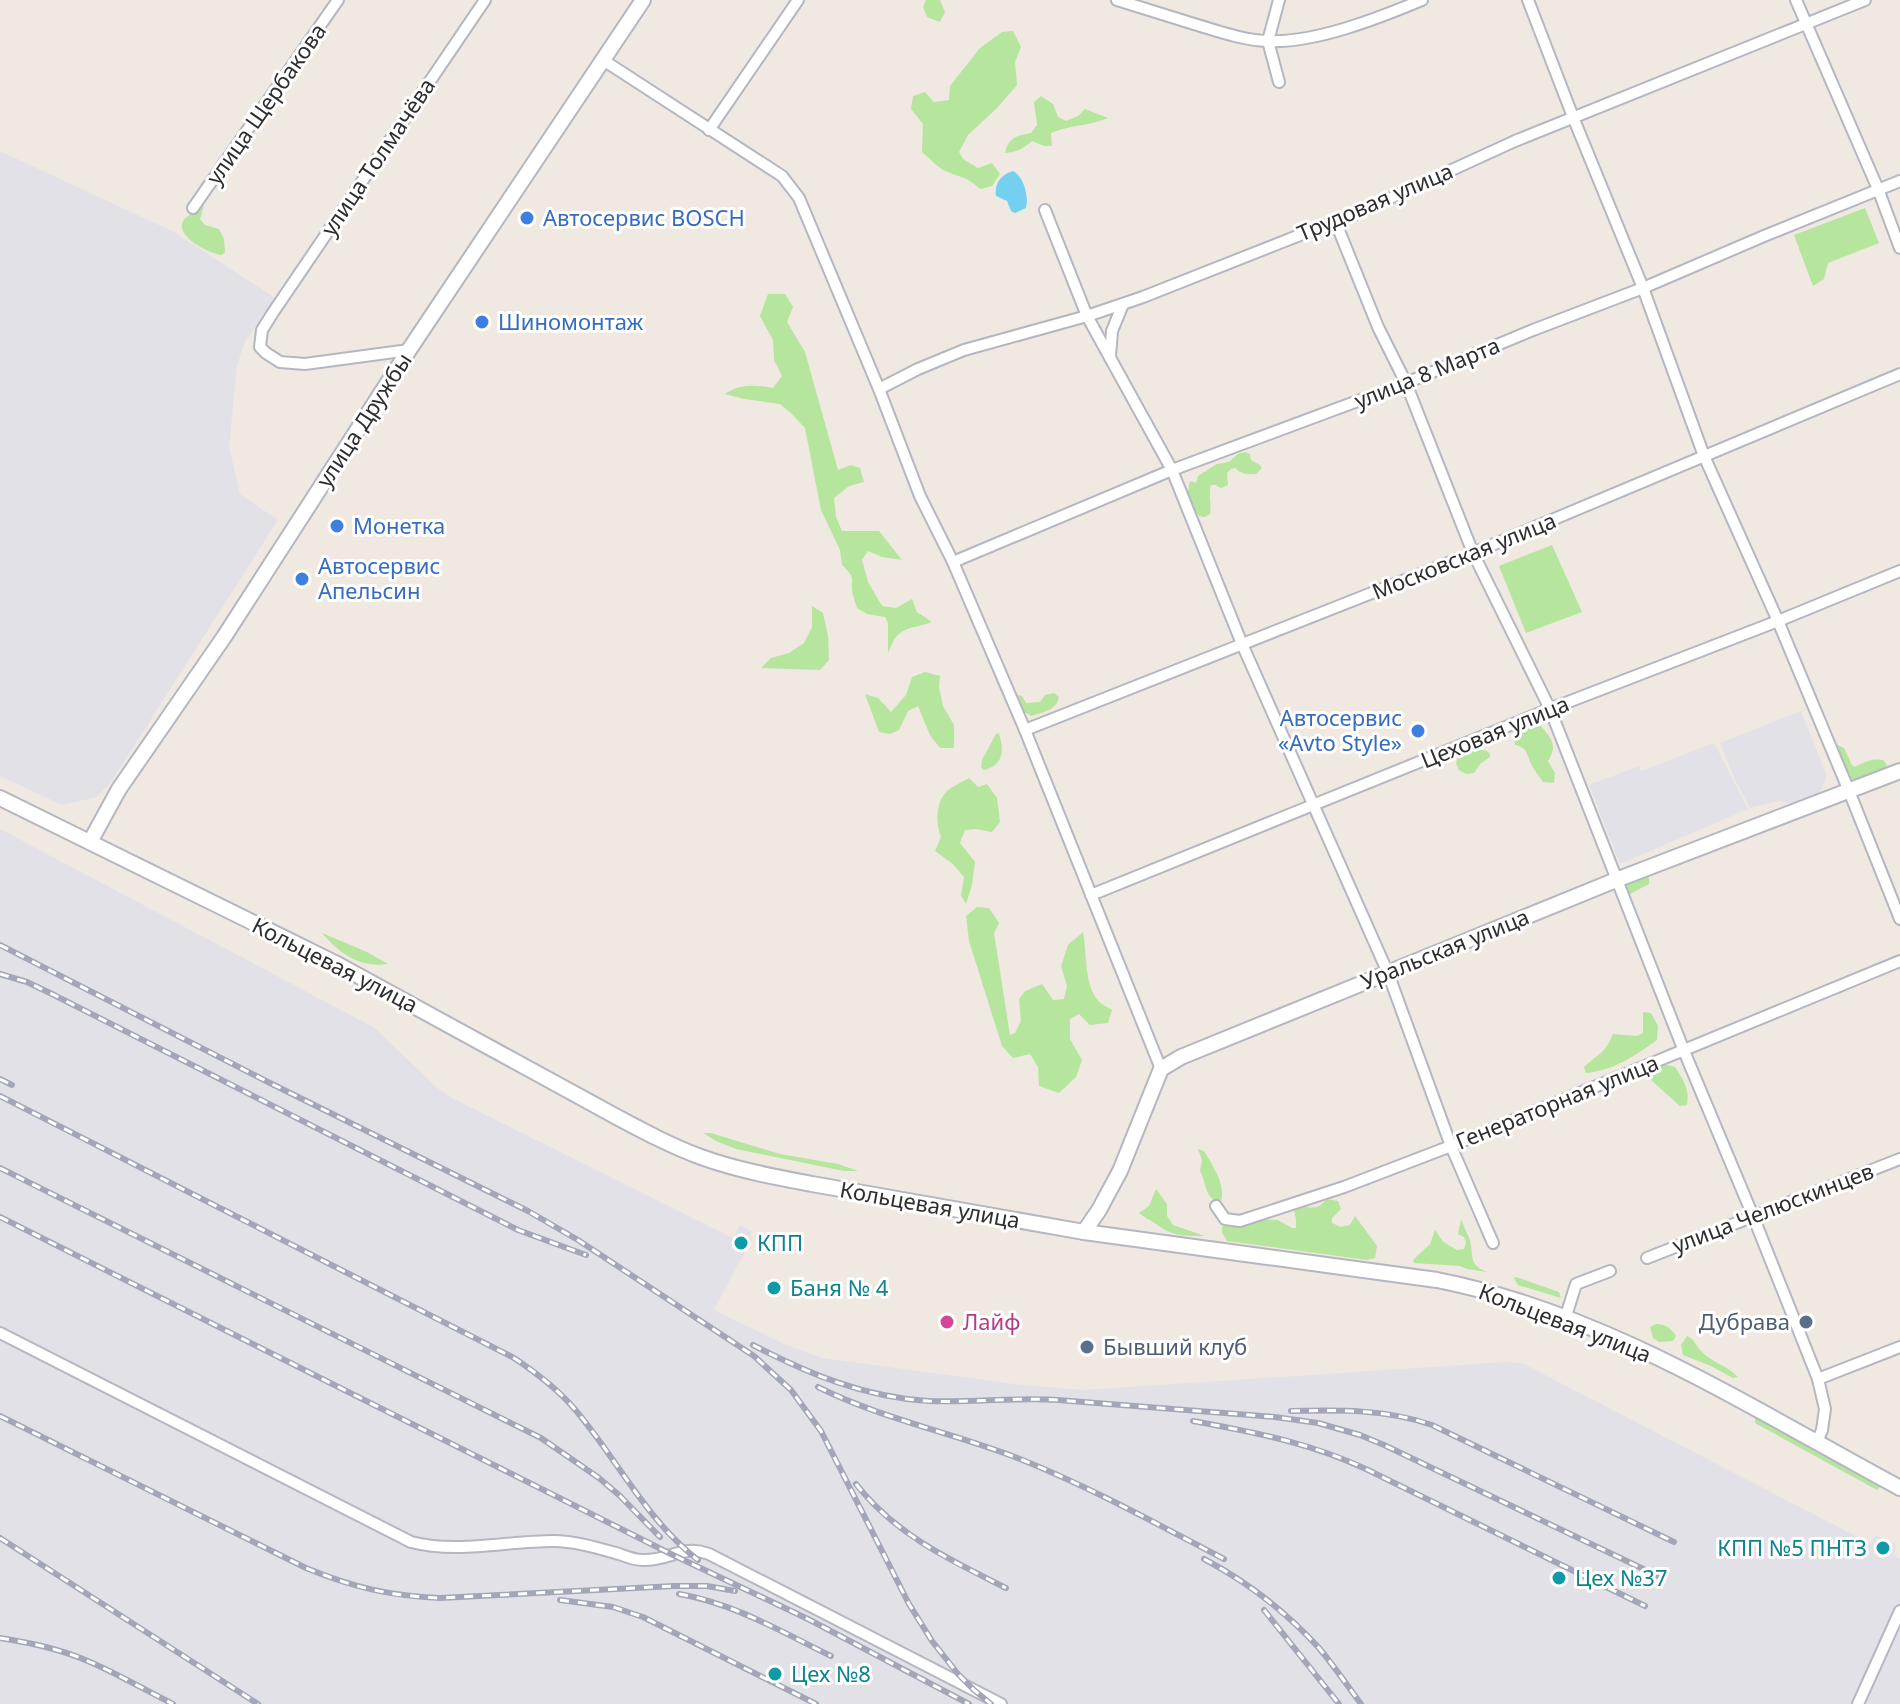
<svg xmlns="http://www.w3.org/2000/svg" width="1900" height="1704" font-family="'Noto Sans',sans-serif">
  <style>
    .industrial { fill: #e3e1e8 }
    .green { fill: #b6e59e }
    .water { fill: #75cff0 }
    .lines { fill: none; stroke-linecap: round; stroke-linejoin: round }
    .street-casing { stroke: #b4b7c1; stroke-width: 14 }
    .secondary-casing { stroke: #b4b7c1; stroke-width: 18 }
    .street { stroke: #fff; stroke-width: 10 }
    .secondary { stroke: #fff; stroke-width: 14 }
    .rail-casing { stroke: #a3a6b8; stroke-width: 6 }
    .rail { stroke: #fff; stroke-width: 3; stroke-dasharray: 9; stroke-linecap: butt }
    .shop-dot { fill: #3f7fe0; stroke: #fff; stroke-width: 3 }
    .culture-dot { fill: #0f9aa8; stroke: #fff; stroke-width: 3 }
    .hotel-dot { fill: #d1479c; stroke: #fff; stroke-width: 3 }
    .service-dot { fill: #5c6f8a; stroke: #fff; stroke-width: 3 }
    .labels { text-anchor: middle; stroke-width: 6; stroke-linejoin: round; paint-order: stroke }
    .street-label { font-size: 22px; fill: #2e2e2e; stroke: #fff }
    .shop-label { font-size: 22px; fill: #366cbe; stroke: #fff; text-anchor: start }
    .culture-label { font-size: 22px; fill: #0d838f; stroke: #fff; text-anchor: start }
    .hotel-label { font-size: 22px; fill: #b23c85; stroke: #fff; text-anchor: start }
    .service-label { font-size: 22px; fill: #4e5e75; stroke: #fff; text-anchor: end }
  </style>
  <rect width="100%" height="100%" fill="#efe9e1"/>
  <g class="industrial">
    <polygon points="0,151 174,232 275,298 245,342 237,365 229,447 240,494 278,520 111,782 97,797 62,805 0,776"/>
    <polygon points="1801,711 1827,776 1819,794 1794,804 1779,801 1750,808 1735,780 1720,743"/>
    <polygon points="1714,743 1748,809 1620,864 1589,785 1639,766 1641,771"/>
    <polygon points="0,829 375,1028 437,1088 454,1099 733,1238 740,1225 752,1231 750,1235 753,1237 714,1310 784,1344 822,1358 1022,1385 1084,1390 1506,1362 1522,1363 1871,1544 1875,1535 1897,1545 1893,1555 1900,1559 1900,1704 0,1704"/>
  </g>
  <g class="green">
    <polygon points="926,0 940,0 945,12 940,22 927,17 923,7"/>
    <path d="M1013 31 1021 47 1015 62 1017 85 997 108 968 135 959 152 963 159 978 168 992 163 1000 174 992 186 980 189C968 178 964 178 950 173 939 169 931 160 922 152L923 124 911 109 913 96 925 92 934 102 949 100 950 86 980 48 1002 32Z"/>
    <path d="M1041 96 1053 104 1058 117 1066 121 1078 116 1085 109 1108 118C1090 126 1069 125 1051 133L1052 146H1044L1032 141C1023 149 1017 152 1005 153 1008 138 1017 135 1031 133L1037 125 1034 102Z"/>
    <path d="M204 206 200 219 205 225 219 229 224 239 225 252 222 255C210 254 175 237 183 221 187 215 198 210 204 206Z"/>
    <polygon points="1865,208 1879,243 1828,263 1824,279 1813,286 1794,235"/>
    <path d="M768 294H785L793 307 787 322 805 352 838 470 851 465 860 468 864 482 849 486 834 498 836 517 842 531H879L902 560 882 557 868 551 862 560 868 582 882 606 896 608 912 599 917 612 932 622C922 627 907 626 899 634 894 637 891 647 888 653V623L885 617 867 614 857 608C856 604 854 600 853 595 849 578 858 580 842 565L840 550 821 510 805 428 792 414 780 404 744 399 725 394C740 383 756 385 773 388L782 376 774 360 773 340 760 316Z"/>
    <path d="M1245 452 1250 454 1251 460 1260 465 1262 468 1256 474C1247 474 1242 475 1235 468L1231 469 1227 473 1228 485 1221 488 1215 485H1211C1208 495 1212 504 1210 514L1205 517 1199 516 1187 496 1190 481 1196 483 1198 476 1217 464 1229 462 1238 454Z"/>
    <polygon points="1552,545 1582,612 1526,633 1499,566"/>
    <polygon points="812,606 823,613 828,636 829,660 820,670 761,668 771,658 789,653 804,643 812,627"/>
    <polygon points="925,672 940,676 939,687 943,706 954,725 954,748 940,748 930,735 918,706 908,711 899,730 890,734 879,732 865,694 878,698 891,712 906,695 912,677"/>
    <path d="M1054 693 1059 697C1057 710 1042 713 1031 716L1027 713H1022L1014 694 1022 696 1026 703 1040 702 1045 695Z"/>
    <path d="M1530 721H1537C1548 736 1560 742 1548 761L1555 773 1554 783 1543 782C1539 776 1534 770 1531 764 1526 753 1528 748 1515 745L1514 739 1524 724Z"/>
    <path d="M999 733C1004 750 1004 765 984 770L981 767 982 760 996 734Z"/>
    <path d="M1835 744 1844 748 1852 765 1855 767C1864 762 1873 758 1883 760L1887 765 1885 772 1854 783 1849 780 1836 750Z"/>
    <polygon points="1479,749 1487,751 1490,754 1490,757 1480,764 1474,773 1466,774 1459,770 1456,763 1459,754 1465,755 1471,751"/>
    <path d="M969 778 978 787 987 784 997 798 1000 822 992 832 976 829 965 830 960 843 975 862 972 885 966 904 961 895 964 877 953 864 935 851 941 837C936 823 935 805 946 792 951 787 962 782 969 778Z"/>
    <polygon points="1646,876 1649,878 1649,884 1630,894 1626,893 1624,884"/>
    <path d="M977 907 989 908 999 923 994 933 1010 1035 1015 1033 1021 1021 1019 999 1025 991 1042 984 1053 1000 1064 999 1067 986 1061 966 1068 945 1083 932C1087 952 1084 980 1096 998 1099 1003 1107 1007 1112 1010L1108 1023 1090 1025 1079 1014 1070 1019V1039L1082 1060 1076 1077 1059 1093 1039 1086 1038 1067 1030 1054 1013 1058 1002 1046 969 941 966 916Z"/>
    <path d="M322 933 367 952 388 964C359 968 340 954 322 933Z"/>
    <path d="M1643 1012 1651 1013 1658 1026 1657 1040C1636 1055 1613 1071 1586 1073L1584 1067C1599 1053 1605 1054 1613 1034L1637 1036 1643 1033Z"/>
    <path d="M1664 1064 1675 1067C1683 1079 1690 1090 1687 1105L1680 1106 1650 1079 1649 1071 1654 1067Z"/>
    <polygon points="703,1133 711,1133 780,1154 838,1164 858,1171 844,1171 736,1149 716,1141"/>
    <path d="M1198 1149 1204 1151C1213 1166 1226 1185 1221 1202 1204 1200 1207 1183 1200 1171L1202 1160Z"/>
    <path d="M1156 1189 1167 1204V1216L1173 1225 1205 1236C1183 1236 1174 1237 1156 1224 1150 1220 1145 1218 1139 1213L1149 1206Z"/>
    <path d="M1327 1199 1338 1201 1341 1209 1332 1218V1223L1341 1227 1350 1225 1355 1216 1377 1246 1375 1258 1367 1260 1227 1241 1222 1232V1227L1233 1216 1243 1215 1256 1219 1278 1220 1292 1228H1296V1220L1294 1210 1298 1207C1313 1206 1315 1212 1327 1199Z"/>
    <path d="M1461 1219C1464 1228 1470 1237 1471 1245 1473 1261 1471 1265 1487 1272L1467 1269 1460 1266 1414 1263 1413 1260 1430 1244 1435 1230C1439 1234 1439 1237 1442 1240 1446 1245 1453 1247 1457 1250L1464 1249 1466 1242 1464 1237 1458 1234Z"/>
    <polygon points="1516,1277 1559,1292 1561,1298 1518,1285 1514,1278"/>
    <path d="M1656 1324C1666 1324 1671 1328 1676 1336L1673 1341 1659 1342 1653 1338 1650 1327Z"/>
    <path d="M1687 1336C1695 1340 1695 1344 1700 1350 1711 1362 1728 1366 1738 1377L1733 1378 1711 1366 1683 1355 1681 1345Z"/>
    <polygon points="1755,1417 1881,1486 1877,1490 1755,1423"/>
  </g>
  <path class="water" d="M1013 171C1024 177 1029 197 1026 208L1015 213 1011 211 1007 201 996 196C994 183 1002 174 1013 171Z"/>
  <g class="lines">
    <g class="street-casing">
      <g id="street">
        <path d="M1117 0C1143 8 1169 16 1194 24 1218 31 1242 40 1267 41 1313 44 1379 18 1422 0"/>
        <polyline points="1279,0 1268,41 1279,82"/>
        <polyline points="1528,0 1573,117 1643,288 1704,456 1778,621 1849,791 1900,919"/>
        <polyline points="1796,0 1878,189 1900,248"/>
        <polyline points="603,60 782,176 799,198 879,389 920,496 953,562 1025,730 1161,1069"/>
        <polyline points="709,130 798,0"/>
        <polyline points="193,208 338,0"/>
        <polyline points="1045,210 1087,316 1172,470 1242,644 1388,973 1451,1146 1493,1243"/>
        <polyline points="1336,223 1378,327 1406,383 1473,553 1550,709 1684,1051 1753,1216 1818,1379 1825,1409 1822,1430 1817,1442"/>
        <polyline points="409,350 305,364 280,362 266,353 260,347 262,330 272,314 485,0"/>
        <polyline points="1110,356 1112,331 1123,304"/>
        <polyline points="879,389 918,369 964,350 1087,316 1143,297 1305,233 1336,223 1515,141 1865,0"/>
        <polyline points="953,562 1172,470 1406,383 1533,330 1643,288 1764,236 1900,181"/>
        <polyline points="1025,730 1473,553 1900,374"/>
        <polyline points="1091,895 1550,709 1778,621 1900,571"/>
        <polyline points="1216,1206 1225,1219 1240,1221 1344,1187 1451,1146 1900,961"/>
        <polyline points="1647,1258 1900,1159"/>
        <polyline points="1565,1319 1576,1284 1610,1271"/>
        <path d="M0 1333 411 1542C458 1554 506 1541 553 1541 575 1541 598 1548 619 1554 627 1557 634 1560 643 1560 669 1561 682 1544 709 1554L1001 1704"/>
        <polyline points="1818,1379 1900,1347"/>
        <polyline points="1858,1704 1900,1611"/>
      </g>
    </g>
    <g class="secondary-casing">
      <g id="secondary">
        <path d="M0 798 335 963 615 1116C643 1131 671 1146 701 1157 737 1170 775 1177 812 1184L1084 1232 1437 1280C1605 1313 1751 1408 1900 1488"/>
        <polyline points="90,842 119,789 224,637 409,350 643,0"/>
        <polyline points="1084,1232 1099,1210 1120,1171 1161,1069 1181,1057 1616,880 1900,771"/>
      </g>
    </g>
    <use href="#street" class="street"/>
    <use href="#secondary" class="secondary"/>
    <g class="rail-casing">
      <g id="rail">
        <polyline points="0,945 270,1083 528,1211 578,1240 754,1356 791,1390 821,1431 909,1604 932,1641 958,1674 974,1690 991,1704"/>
        <polyline points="0,974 27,982 52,994 518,1230 586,1255"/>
        <polyline points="0,1079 12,1085"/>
        <path d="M0 1096 514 1358C535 1372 555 1387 572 1406 615 1455 645 1519 698 1560"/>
        <polyline points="0,1168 541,1438 599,1478 620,1496 660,1537"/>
        <polyline points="0,1217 673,1555 808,1619 969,1704"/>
        <path d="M753 1345C809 1374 864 1397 928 1401 971 1403 1014 1397 1058 1400L1275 1417 1318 1423 1360 1435 1384 1445 1658 1576"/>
        <path d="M818 1387C882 1419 954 1433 1020 1459 1090 1487 1157 1524 1224 1559"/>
        <path d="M1291 1411C1339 1410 1386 1409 1432 1425L1674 1542"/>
        <path d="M0 1416 306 1568C352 1587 390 1596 440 1598L674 1586H707L735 1591"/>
        <path d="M1193 1421C1256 1433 1309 1442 1368 1470L1645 1606"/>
        <path d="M856 1484C896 1535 950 1560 1006 1588"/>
        <polyline points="0,1538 258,1704"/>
        <path d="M1204 1559C1246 1581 1287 1613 1319 1648 1334 1666 1347 1685 1361 1704"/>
        <path d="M679 1594C733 1603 782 1632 831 1656"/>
        <polyline points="560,1600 613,1607 643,1617 816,1704"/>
        <polyline points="1264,1610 1339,1704"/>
        <path d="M0 1638C31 1643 61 1649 90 1662 118 1674 145 1690 173 1704"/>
      </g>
    </g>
    <use href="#rail" class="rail"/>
  </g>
  <g class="shop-dot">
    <circle cx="527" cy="218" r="8"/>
    <circle cx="482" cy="322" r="8"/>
    <circle cx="337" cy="526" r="8"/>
    <circle cx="302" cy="579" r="8"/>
    <circle cx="1418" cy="731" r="8"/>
  </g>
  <g class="culture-dot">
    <circle cx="741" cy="1243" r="8"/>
    <circle cx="774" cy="1288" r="8"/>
    <circle cx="1883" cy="1548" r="8"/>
    <circle cx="1559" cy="1578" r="8"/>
    <circle cx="775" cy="1674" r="8"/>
  </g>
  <circle class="hotel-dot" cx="947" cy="1322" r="8"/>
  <g class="service-dot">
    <circle cx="1806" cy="1322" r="8"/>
    <circle cx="1087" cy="1347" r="8"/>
  </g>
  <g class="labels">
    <g class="street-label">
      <text transform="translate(266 104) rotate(-55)" y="8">улица Щербакова</text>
      <text transform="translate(378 157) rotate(-56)" y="8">улица Толмачёва</text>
      <text transform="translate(1375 202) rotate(-23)" y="8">Трудовая улица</text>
      <text transform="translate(1427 373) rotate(-22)" y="8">улица 8 Марта</text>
      <text transform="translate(364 420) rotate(-57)" y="8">улица Дружбы</text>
      <text transform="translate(1464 556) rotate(-22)" y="8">Московская улица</text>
      <text transform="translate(1495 732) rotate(-22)" y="8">Цеховая улица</text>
      <text transform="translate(1445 949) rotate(-22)" y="8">Уральская улица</text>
      <text transform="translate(335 965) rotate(27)" y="8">Кольцевая улица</text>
      <text transform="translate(1557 1102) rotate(-22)" y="8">Генераторная улица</text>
      <text transform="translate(930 1205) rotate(10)" y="8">Кольцевая улица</text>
      <text transform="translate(1773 1208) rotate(-21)" y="8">улица Челюскинцев</text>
      <text transform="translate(1565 1323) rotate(21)" y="8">Кольцевая улица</text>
    </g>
    <g class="shop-label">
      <text x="543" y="226">Автосервис BOSCH</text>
      <text x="498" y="330">Шиномонтаж</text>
      <text x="353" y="534">Монетка</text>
      <text x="318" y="574">Автосервис<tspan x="318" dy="25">Апельсин</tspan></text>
      <text x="1402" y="726" text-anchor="end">Автосервис<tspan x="1402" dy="25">«Avto Style»</tspan></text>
    </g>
    <g class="culture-label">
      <text x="757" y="1251">КПП</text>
      <text x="790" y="1296">Баня № 4</text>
      <text x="1867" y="1556" text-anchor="end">КПП №5 ПНТЗ</text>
      <text x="1575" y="1586">Цех №37</text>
      <text x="791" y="1682">Цех №8</text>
    </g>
    <g class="hotel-label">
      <text x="963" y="1330">Лайф</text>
    </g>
    <g class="service-label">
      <text x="1790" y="1330">Дубрава</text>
      <text x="1103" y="1355" text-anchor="start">Бывший клуб</text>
    </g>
  </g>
</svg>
